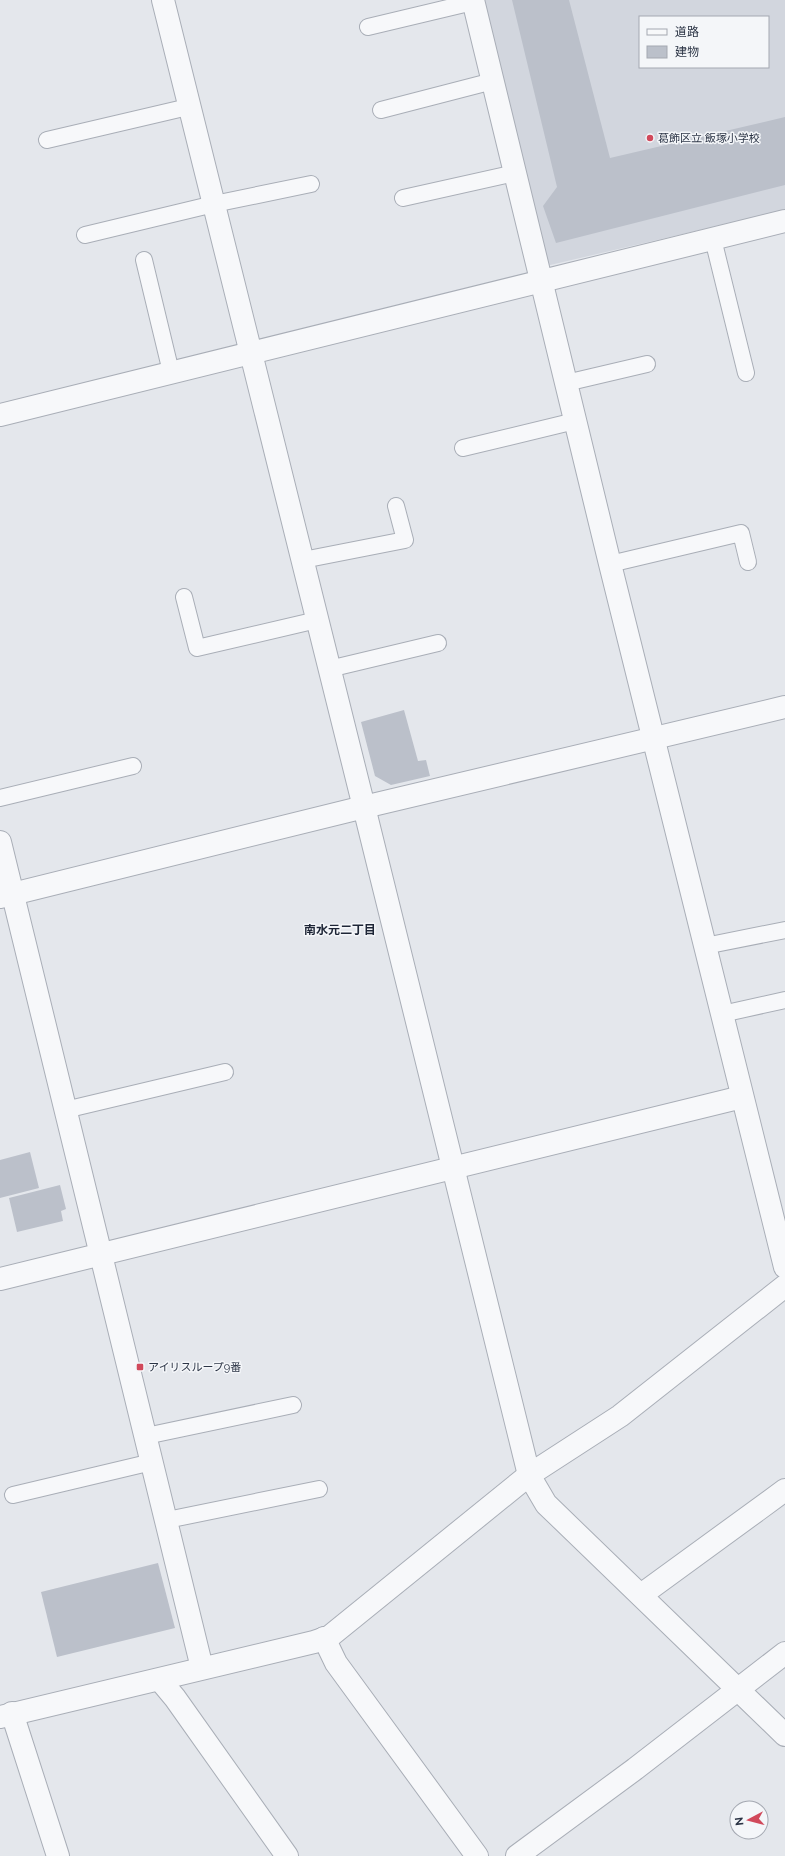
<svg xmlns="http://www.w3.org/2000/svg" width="785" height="1856" font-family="Raleway,'Noto Sans JP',sans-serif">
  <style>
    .built { fill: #d2d6de; fill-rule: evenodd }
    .building { fill: #bbc0ca }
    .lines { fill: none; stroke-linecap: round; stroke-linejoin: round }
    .lane-casing { stroke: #a9aeb7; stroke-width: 18 }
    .street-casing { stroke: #a9aeb7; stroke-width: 24 }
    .lane { stroke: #f7f8fa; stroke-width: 16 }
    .street { stroke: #f7f8fa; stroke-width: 22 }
    .poi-dot { fill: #d1495b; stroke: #f4f6f9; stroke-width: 1.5 }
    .labels { text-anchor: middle; stroke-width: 3; stroke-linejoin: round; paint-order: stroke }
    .poi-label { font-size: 11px; fill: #2b3445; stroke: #f4f6f9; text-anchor: start }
    .neighbourhood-label { font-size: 12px; font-weight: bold; fill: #1d2536; stroke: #f4f6f9 }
  </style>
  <rect width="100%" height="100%" fill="#e4e7ec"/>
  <path class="built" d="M480 0H785V210L546 266ZM640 17H768V67H640Z"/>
  <g class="building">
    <polygon points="512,0 569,0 610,158 785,117 785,185 556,243 543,206 557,187"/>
    <polygon points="404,710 418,761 426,760 430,776 391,785 375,776 361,722"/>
    <polygon points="30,1152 39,1188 0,1198 0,1160"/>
    <polygon points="60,1185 66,1209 61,1211 63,1221 17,1232 9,1198"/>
    <polygon points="158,1563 175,1628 57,1657 41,1592"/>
  </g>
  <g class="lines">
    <g class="lane-casing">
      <g id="lane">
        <polyline points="368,27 473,2"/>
        <polyline points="381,110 493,81"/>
        <polyline points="47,140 188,107"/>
        <polyline points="403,198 515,173"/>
        <polyline points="85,235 214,204 311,184"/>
        <polyline points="713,239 746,373"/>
        <polyline points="144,260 171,372"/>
        <polyline points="566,383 647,364"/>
        <polyline points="463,448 575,421"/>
        <polyline points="303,560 405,540 396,506"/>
        <polyline points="610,564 741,533 748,562"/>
        <polyline points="184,597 197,648 317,620"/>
        <polyline points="329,669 438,643"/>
        <polyline points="0,798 133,766"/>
        <polyline points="705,946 785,930"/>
        <polyline points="722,1014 785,1000"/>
        <polyline points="65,1110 225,1072"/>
        <polyline points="146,1436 293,1405"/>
        <polyline points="13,1495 152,1462"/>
        <polyline points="167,1520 319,1489"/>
      </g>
    </g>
    <g class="street-casing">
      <g id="street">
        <polyline points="163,0 364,807 529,1475 546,1504 785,1735"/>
        <polyline points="473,0 610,564 785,1267"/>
        <polyline points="0,415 785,221"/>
        <path d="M0 842C65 1118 137 1392 202 1668"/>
        <polyline points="0,897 364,807 785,707"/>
        <polyline points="0,1279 742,1097"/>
        <polyline points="641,1595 785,1490"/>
        <polyline points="324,1638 336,1663 477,1856"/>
        <polyline points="160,1680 175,1698 287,1856"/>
        <polyline points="12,1713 58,1856"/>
        <polyline points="0,1717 314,1642 329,1637 529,1475 620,1416 785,1286"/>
        <polyline points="517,1856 635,1769 785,1653"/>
      </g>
    </g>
    <use href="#lane" class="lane"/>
    <use href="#street" class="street"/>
  </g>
  <g class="poi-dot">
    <circle cx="650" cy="138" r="4"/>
    <rect x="136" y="1363" width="8" height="8" rx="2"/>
  </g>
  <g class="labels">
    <g class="poi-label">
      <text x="658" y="142">葛飾区立 飯塚小学校</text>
      <text x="148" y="1371">アイリスループ9番</text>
    </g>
    <g class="neighbourhood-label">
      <text x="340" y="934">南水元二丁目</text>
    </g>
  </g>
  <rect x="639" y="16" width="130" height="52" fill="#f4f6f9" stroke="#a4a8b1"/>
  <rect x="647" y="29" width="20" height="6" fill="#f7f8fa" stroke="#a4a8b1"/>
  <text x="675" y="36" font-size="12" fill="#2b3445">道路</text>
  <rect x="647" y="46" width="20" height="12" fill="#bbc0ca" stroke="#a4a8b1"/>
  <text x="675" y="56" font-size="12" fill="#2b3445">建物</text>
  <g transform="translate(749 1820) rotate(263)"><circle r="19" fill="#f4f6f9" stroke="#a4a8b1"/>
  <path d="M0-3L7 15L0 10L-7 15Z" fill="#d1495b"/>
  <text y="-6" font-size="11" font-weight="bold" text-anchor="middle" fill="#2b3445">N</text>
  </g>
</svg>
